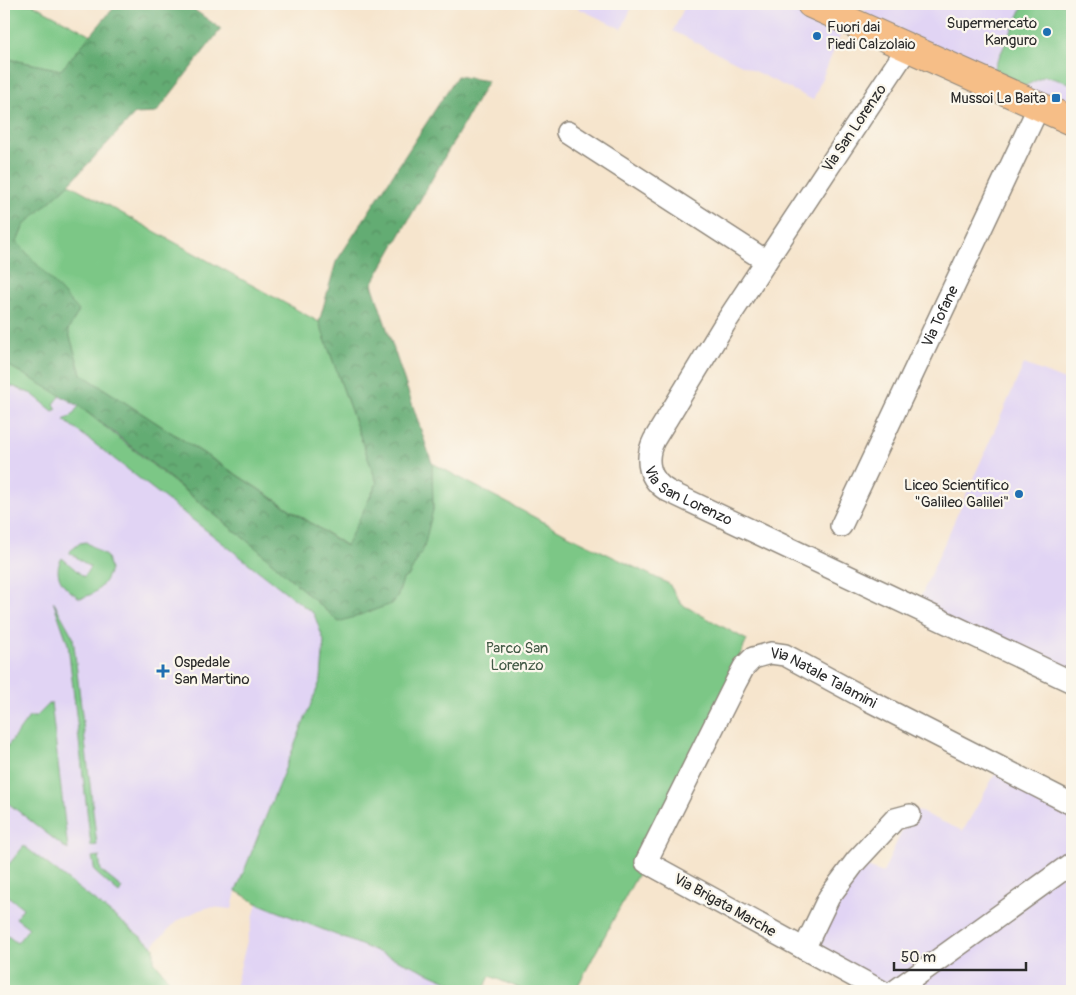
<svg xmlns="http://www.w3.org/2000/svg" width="1076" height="995" font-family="Pangolin,sans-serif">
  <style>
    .built { fill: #e1d4f4 }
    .green { fill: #7bc786; stroke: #537958 }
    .forest { fill: url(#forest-crowns); stroke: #486c4f }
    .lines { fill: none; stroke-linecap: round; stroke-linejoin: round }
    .minor-casing { stroke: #90887c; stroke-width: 24 }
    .primary-casing { stroke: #90887c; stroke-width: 30 }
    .minor { stroke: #fff; stroke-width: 21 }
    .primary { stroke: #f6be87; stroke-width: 28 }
    .poi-dot { fill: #1f6fb2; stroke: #fbf7ec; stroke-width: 2 }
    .labels { text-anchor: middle; stroke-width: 4.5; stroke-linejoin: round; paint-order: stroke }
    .poi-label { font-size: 15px; fill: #2b2b2b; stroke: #fbf7ec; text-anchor: end }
    .street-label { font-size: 15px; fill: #2b2b2b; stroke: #fbf7ec }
    .park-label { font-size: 15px; fill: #435a46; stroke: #fbf7ec }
  </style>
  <defs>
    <pattern id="forest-crowns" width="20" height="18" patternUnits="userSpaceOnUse" patternTransform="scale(1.25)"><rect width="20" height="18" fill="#64ac73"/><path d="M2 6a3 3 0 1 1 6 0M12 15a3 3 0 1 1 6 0" fill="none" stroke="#538c5f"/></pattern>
  </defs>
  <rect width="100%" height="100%" fill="#fbf7ec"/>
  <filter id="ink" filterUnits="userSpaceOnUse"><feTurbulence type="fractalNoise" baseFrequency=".02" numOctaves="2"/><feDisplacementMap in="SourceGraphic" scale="10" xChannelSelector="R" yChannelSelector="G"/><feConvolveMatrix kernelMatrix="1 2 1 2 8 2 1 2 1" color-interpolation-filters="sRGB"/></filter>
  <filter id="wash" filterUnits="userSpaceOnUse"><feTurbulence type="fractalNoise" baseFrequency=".0096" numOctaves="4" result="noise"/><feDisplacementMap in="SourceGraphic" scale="20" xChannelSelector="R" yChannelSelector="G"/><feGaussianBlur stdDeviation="1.12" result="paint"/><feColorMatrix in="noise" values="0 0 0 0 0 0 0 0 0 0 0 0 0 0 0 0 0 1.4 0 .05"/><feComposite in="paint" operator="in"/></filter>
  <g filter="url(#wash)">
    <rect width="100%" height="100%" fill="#f6e5cd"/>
    <g class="built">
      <polygon points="569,4 633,4 622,29"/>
      <polygon points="686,4 799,4 845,24 813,100 673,31"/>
      <polygon points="868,4 1072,4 1072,128 856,29"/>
      <polygon points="4,363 79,406 117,435 320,603 324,641 321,679 236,891 232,909 210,907 199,910 177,921 154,944 154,961 169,980 173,991 4,991"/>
      <polygon points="1024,364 1072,383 1072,680 917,605"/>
      <polygon points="1002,762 1072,799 1072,991 881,991 804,949 849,860 883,873 912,808 963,831"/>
      <polygon points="257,903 413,966 470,991 234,991"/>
    </g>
    <g class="green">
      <polygon points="4,4 32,4 91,35 61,70 4,58"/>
      <polygon points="1024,4 1072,4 1072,84 1045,76 1005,96 985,87"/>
      <polygon points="69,184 319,322 377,483 347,546 81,374 68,330 17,242 24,225"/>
      <polygon points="4,363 61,395 54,404 57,409 53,411 32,394 4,383"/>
      <polygon points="79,406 256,548 339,622 397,598 403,579 409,575 433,510 432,463 568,535 669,584 681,604 747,640 646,862 640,870 575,991 526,991 490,976 483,991 470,991 413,966 257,903 236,891 321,679 324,641 314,614 64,420 71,416"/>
      <path d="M86 542 107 557 110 570C104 586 96 595 80 598 65 589 51 575 62 558L84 577 90 567 69 552 80 543Z"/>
      <polygon points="53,601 73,637 97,845 91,846 68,644"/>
      <polygon points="51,702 68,850 4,800 4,751 29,717 36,717"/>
      <polygon points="24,846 154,947 154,961 169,980 173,991 4,991 4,933 17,943 29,928 16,918 23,908 4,893 4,870"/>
      <polygon points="99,856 101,871 122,888 119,893 95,872 92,857"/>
    </g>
    <polygon class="forest" points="117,4 186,4 221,29 156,113 135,114 69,184 24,225 17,242 79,311 68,330 81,374 346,546 377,483 319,322 336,262 457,76 488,81 372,284 432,463 433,510 424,547 409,575 403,579 397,598 392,604 339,622 256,548 117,435 79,406 4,363 4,58 61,70"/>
  </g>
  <g filter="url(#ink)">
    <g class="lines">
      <g class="minor-casing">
        <g id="minor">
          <path id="s1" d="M908 47 724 325 654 440C644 460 649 480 668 491L1072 682"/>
          <polyline points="567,132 766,261"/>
          <path id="s2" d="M841 526 1039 106"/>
          <polyline points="804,949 829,897 856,861 895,819 910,815"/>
          <path id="s3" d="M881 991 646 862 736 682 744 667 753 658 771 653 785 655 868 700 1072 804"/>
          <polyline points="895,991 1072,863"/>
        </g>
      </g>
      <g class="primary-casing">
        <polyline id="primary" points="811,4 1072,121"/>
      </g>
      <use href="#minor" class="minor"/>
      <use href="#primary" class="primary"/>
    </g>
  </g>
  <g class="poi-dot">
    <circle cx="1047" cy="32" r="5"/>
    <circle cx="817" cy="36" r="5"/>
    <rect x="1051" y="93" width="10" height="10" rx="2.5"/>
    <circle cx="1019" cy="494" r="5"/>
    <path d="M160.5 663.5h5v5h5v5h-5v5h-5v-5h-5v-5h5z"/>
  </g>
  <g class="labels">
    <g class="poi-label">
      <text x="1037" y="28">Supermercato<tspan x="1037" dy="17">Kanguro</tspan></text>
      <text x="827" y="32" text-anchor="start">Fuori dai<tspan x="827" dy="17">Piedi Calzolaio</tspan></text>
      <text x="1046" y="103">Mussoi La Baita</text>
      <text x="1009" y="490">Liceo Scientifico<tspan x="1009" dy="17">"Galileo Galilei"</tspan></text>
      <text x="174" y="667" text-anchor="start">Ospedale<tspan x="174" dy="17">San Martino</tspan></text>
    </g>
    <g class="street-label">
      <text transform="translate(854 128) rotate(-56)" y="5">Via San Lorenzo</text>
      <text dy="5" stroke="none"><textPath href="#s2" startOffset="232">Via Tofane</textPath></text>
      <text dy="5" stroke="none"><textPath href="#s1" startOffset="546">Via San Lorenzo</textPath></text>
      <text dy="5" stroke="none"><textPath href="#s3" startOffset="576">Via Natale Talamini</textPath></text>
      <text transform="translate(725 905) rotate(29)" y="5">Via Brigata Marche</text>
    </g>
    <g class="park-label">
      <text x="517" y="653">Parco San<tspan x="517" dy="17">Lorenzo</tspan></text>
    </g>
  </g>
  <rect width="1076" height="995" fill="none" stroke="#fbf7ec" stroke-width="20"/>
  <path d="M894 962v8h132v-8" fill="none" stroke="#2b2b2b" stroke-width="2.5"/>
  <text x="901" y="962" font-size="15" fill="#2b2b2b" stroke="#fbf7ec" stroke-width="4" paint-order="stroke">50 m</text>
</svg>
